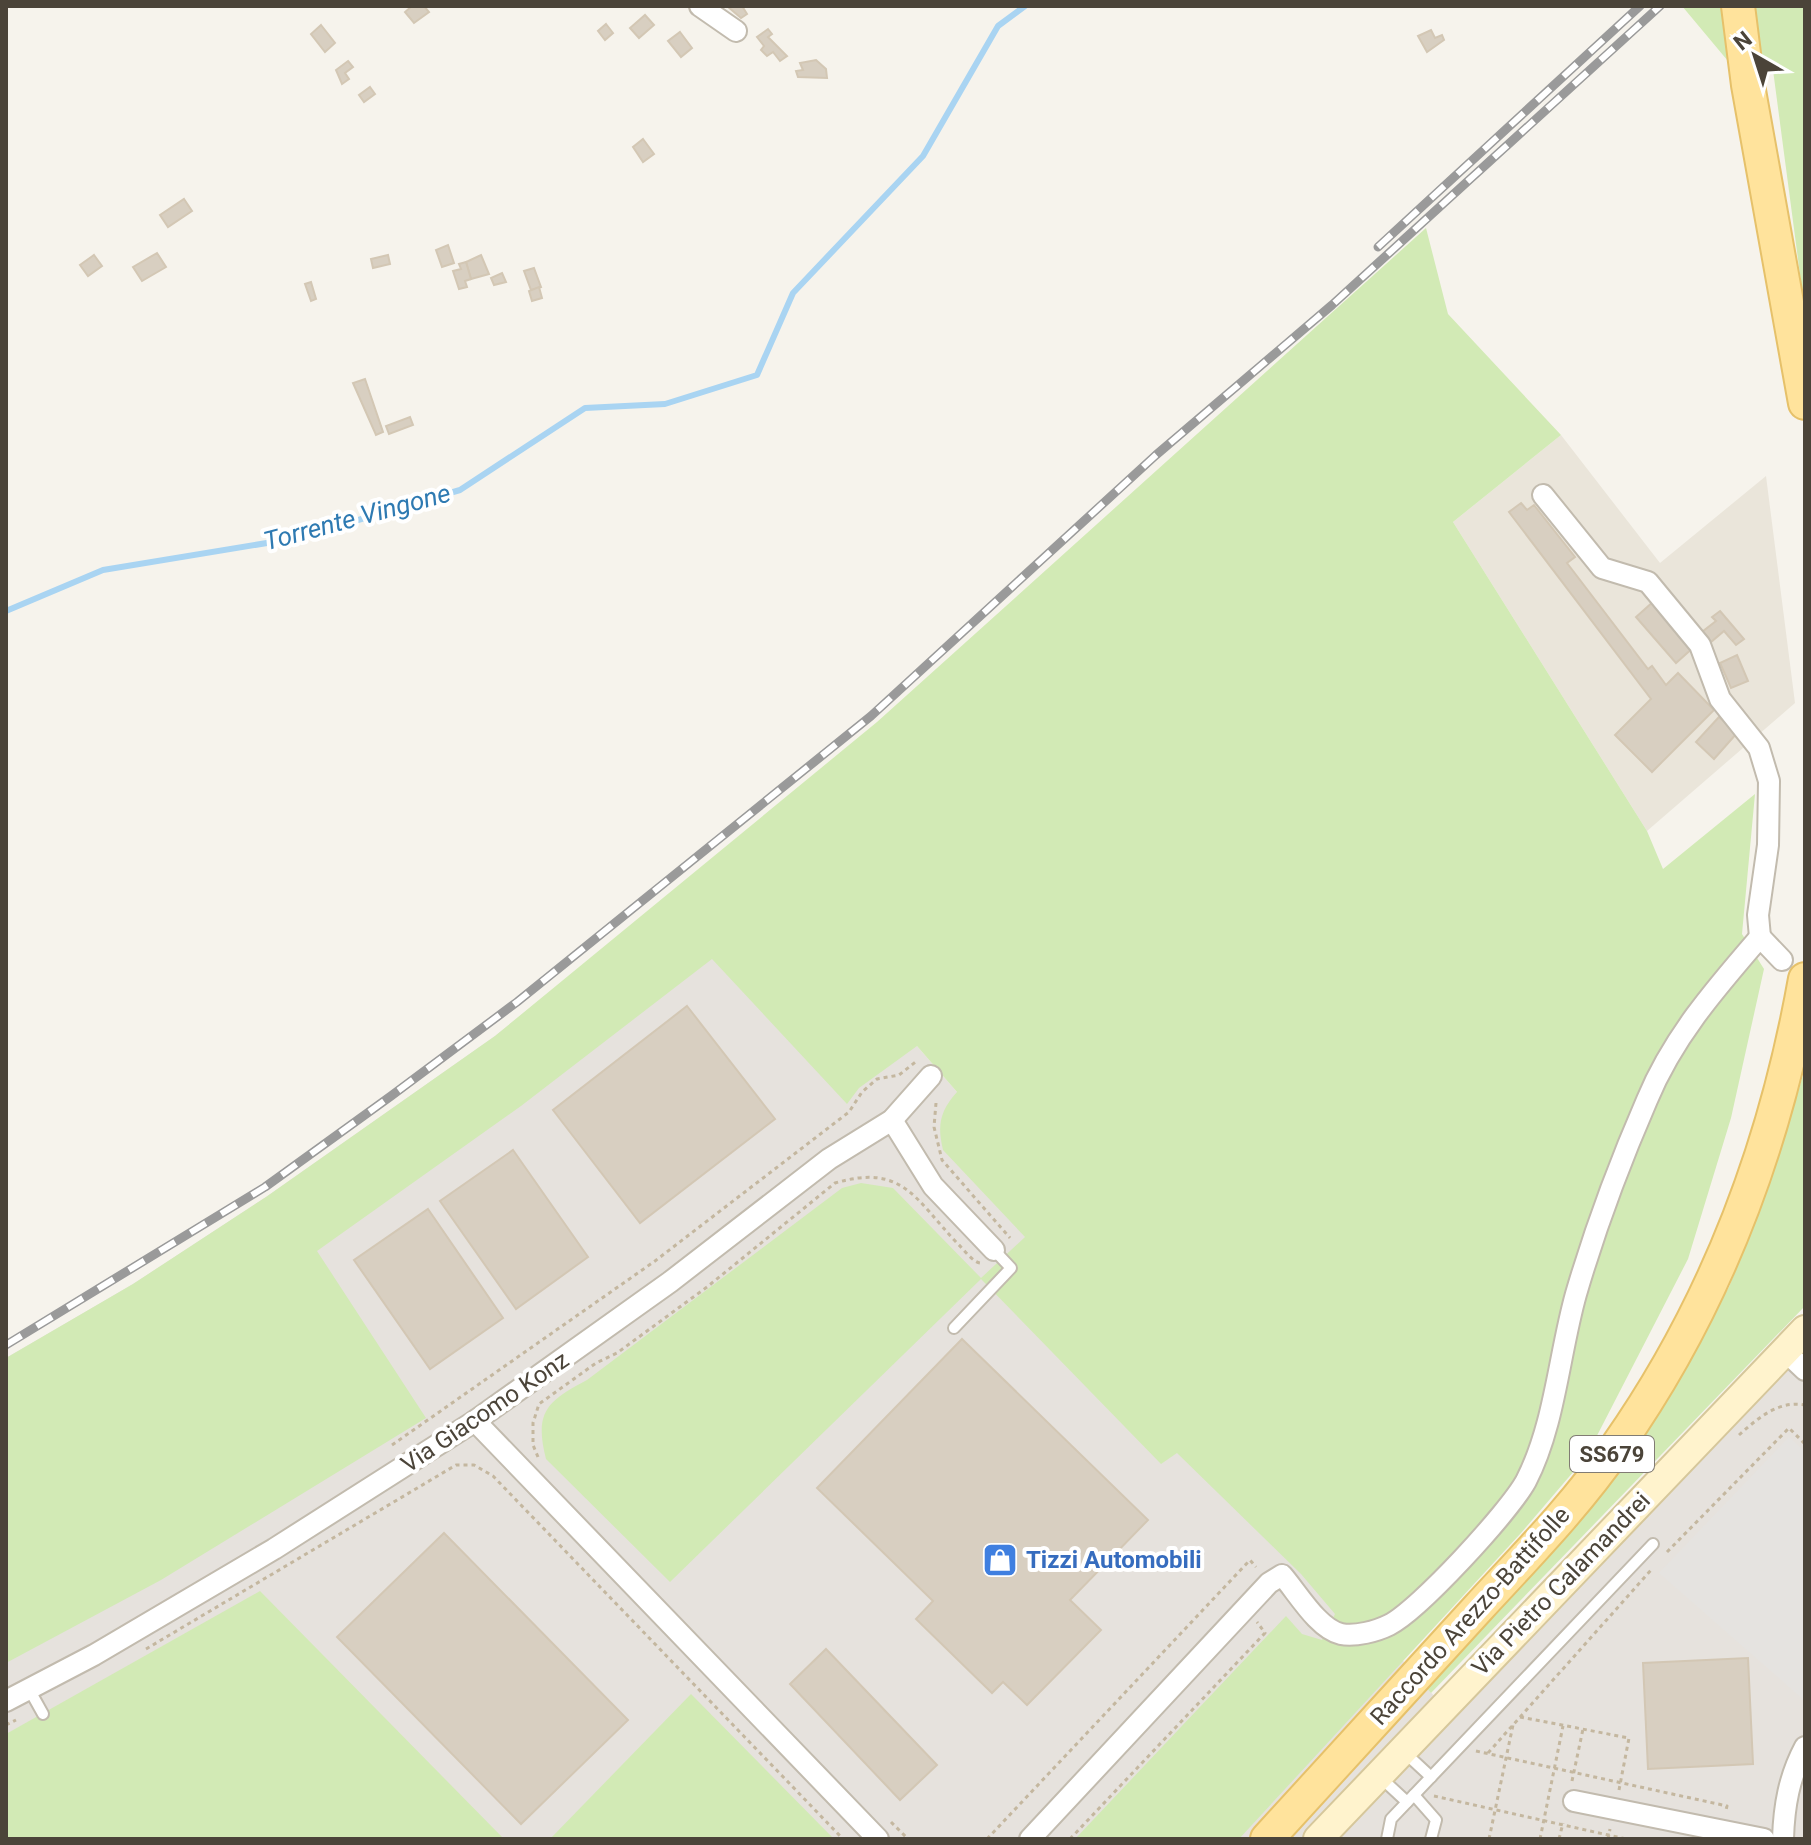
<svg xmlns="http://www.w3.org/2000/svg" width="1811" height="1845" font-family="Roboto,sans-serif">
  <style>
    .residential { fill: #eae5da }
    .industrial { fill: #e6e2dd }
    .green { fill: #d2eab5 }
    .parking { fill: #e5e3e0 }
    .lines { fill: none; stroke-linecap: round; stroke-linejoin: round }
    .stream { stroke: #a9d4f2; stroke-width: 6 }
    .building { fill: #d8cfc1; stroke: #d3c7b4; stroke-width: 2 }
    .service-casing { stroke: #c2bbae; stroke-width: 14 }
    .minor-casing { stroke: #c2bbae; stroke-width: 24 }
    .secondary-casing { stroke: #d6c79b; stroke-width: 32 }
    .primary-casing { stroke: #e6c16a; stroke-width: 36 }
    .path { stroke: #c4b79f; stroke-width: 3; stroke-dasharray: 4 4; stroke-linecap: butt }
    .service { stroke: #fff; stroke-width: 10 }
    .minor { stroke: #fff; stroke-width: 20 }
    .secondary { stroke: #fff3cd; stroke-width: 28 }
    .primary { stroke: #ffe39c; stroke-width: 32 }
    .rail-casing { stroke: #9a9a9a; stroke-width: 9 }
    .rail { stroke: #fff; stroke-width: 6; stroke-dasharray: 18; stroke-linecap: butt }
    .labels { text-anchor: middle; stroke-width: 8; stroke-linejoin: round; paint-order: stroke }
    .shield { fill: #fff; stroke: #817c74; stroke-width: 2 }
    .shield-label { font-size: 22px; font-weight: bold; fill: #4b4439 }
    .street-label { font-size: 24px; fill: #4b4439; stroke: #fff }
    .shop-label { font-size: 24px; font-weight: bold; fill: #366cbe; stroke: #fff; text-anchor: start }
    .water-label { font-size: 26px; font-style: italic; fill: #2e7ab2; stroke: #fff }
  </style>
  <rect width="100%" height="100%" fill="#f6f3ec"/>
  <polygon class="residential" points="1561,435 1660,563 1766,476 1795,703 1647,831 1453,522"/>
  <polygon class="industrial" points="721,854 917,1046 957,1092 1415,1676 1444,1706 1805,1330 1805,1839 6,1839 6,1358 133,1284 266,1197 495,1036"/>
  <g class="green">
    <polygon points="1682,6 1805,6 1805,312 1773,70 1748,85"/>
    <path d="M1426 228 1448 314 1561 435 1453 522 1647 831 1663 869 1755 794 1742 934 1764 969 1731 1118 1688 1259 1586 1457 1521 1533 1239 1839H1075L1286 1616 1302 1634 1322 1640 1335 1614 1301 1574 1177 1453 1161 1464 981 1279 670 1582 546 1459C534 1412 547 1401 587 1380L842 1188 861 1183 893 1188 981 1278 1025 1237 943 1150C937 1125 940 1111 957 1092L917 1046 859 1088 847 1104 712 959 521 1106 317 1251 426 1418 161 1580 6 1663V1358L133 1284 266 1197 495 1036 877 722Z"/>
    <polygon points="1805,1069 1805,1306 1431,1693 1424,1685 1660,1408 1729,1287 1768,1189"/>
    <polygon points="260,1591 504,1839 6,1839 6,1734"/>
    <polygon points="691,1694 834,1839 550,1839"/>
  </g>
  <polygon class="parking" points="1789,1437 1805,1452 1805,1701 1659,1573"/>
  <g class="lines">
    <polyline class="stream" points="6,611 103,570 297,538 460,490 585,408 665,404 757,375 793,293 923,156 998,26 1025,6"/>
  </g>
  <g class="building">
    <polygon points="412,6 424,6 429,12 414,23 405,12"/>
    <polygon points="727,6 742,6 747,14 741,18"/>
    <polygon points="645,15 654,25 639,38 630,28"/>
    <polygon points="606,24 613,33 605,40 598,31"/>
    <polygon points="321,25 335,43 325,52 311,34"/>
    <polygon points="768,29 772,34 768,37 787,56 780,61 773,52 767,56 761,50 764,46 757,37"/>
    <polygon points="1431,30 1435,38 1442,35 1444,40 1427,52 1418,36"/>
    <polygon points="680,32 692,48 681,57 668,41"/>
    <polygon points="816,60 826,69 827,78 798,77 796,71 803,70 800,63"/>
    <polygon points="348,61 353,67 345,73 349,79 342,84 336,70"/>
    <polygon points="370,87 375,94 364,102 359,95"/>
    <polygon points="643,139 654,154 643,162 633,147"/>
    <polygon points="184,199 192,211 168,227 160,215"/>
    <polygon points="448,245 454,263 442,267 436,250"/>
    <polygon points="157,253 166,267 142,281 133,267"/>
    <polygon points="94,255 102,266 88,276 80,265"/>
    <polygon points="388,255 390,264 373,268 371,259"/>
    <polygon points="481,255 489,274 471,279 466,262"/>
    <polygon points="466,262 471,279 465,281 467,287 459,289 453,271 461,269 459,264"/>
    <polygon points="534,268 541,287 531,290 524,271"/>
    <polygon points="502,273 506,282 494,285 491,278"/>
    <polygon points="311,282 316,299 311,301 305,284"/>
    <polygon points="539,287 542,298 532,301 529,291"/>
    <polygon points="365,379 383,432 376,435 353,383"/>
    <polygon points="410,417 413,425 389,434 386,426"/>
    <polygon points="1521,503 1527,510 1534,505 1575,557 1567,563 1648,669 1652,666 1666,685 1678,673 1714,710 1652,772 1615,735 1651,699 1509,512"/>
    <polygon points="1654,601 1694,647 1676,663 1636,617"/>
    <polygon points="1720,611 1744,639 1736,645 1724,631 1711,642 1702,632 1716,621 1712,617"/>
    <polygon points="1737,655 1748,681 1731,688 1720,663"/>
    <polygon points="1719,717 1737,733 1714,759 1696,742"/>
    <polygon points="687,1006 775,1119 640,1223 553,1110"/>
    <polygon points="513,1150 588,1257 516,1309 440,1201"/>
    <polygon points="428,1209 503,1318 430,1369 354,1260"/>
    <polygon points="962,1339 1148,1520 1070,1600 1101,1630 1027,1705 1003,1682 992,1693 916,1619 933,1601 817,1488"/>
    <polygon points="444,1533 628,1720 521,1824 337,1637"/>
    <polygon points="826,1649 937,1765 900,1800 790,1684"/>
    <polygon points="1748,1658 1753,1764 1648,1769 1643,1663"/>
  </g>
  <g class="lines">
    <g class="service-casing">
      <g id="service">
        <polyline points="954,1328 1011,1268 994,1250"/>
        <polyline points="29,1689 43,1714"/>
        <polyline points="1403,1751 1431,1777"/>
        <polyline points="1379,1776 1407,1802"/>
        <polyline points="1414,1795 1436,1820 1431,1839"/>
        <polyline points="1387,1839 1391,1819 1653,1544"/>
      </g>
    </g>
    <g class="minor-casing">
      <g id="minor">
        <polyline points="700,6 736,31"/>
        <polyline points="1543,495 1602,568 1648,582 1700,645 1720,699 1759,748 1769,781 1768,845 1758,915 1760,937"/>
        <polyline points="892,1120 933,1186 994,1250"/>
        <polyline points="1785,1351 1805,1370"/>
        <polyline points="475,1421 878,1839"/>
        <polyline points="6,1701 94,1655 274,1549 475,1421 670,1282 829,1159 892,1120 931,1076"/>
        <polyline points="1574,1801 1764,1839"/>
        <path d="M1030 1839 1269 1583 1282 1575C1297 1592 1318 1629 1341 1634 1355 1637 1377 1631 1389 1625 1419 1610 1509 1512 1526 1481 1555 1425 1559 1354 1576 1294 1595 1229 1620 1162 1647 1100 1673 1037 1716 988 1760 937L1782 960"/>
        <path d="M1783 1839C1784 1806 1789 1777 1805 1747"/>
      </g>
    </g>
    <g class="secondary-casing">
      <polyline id="secondary" points="1318,1839 1805,1330"/>
    </g>
    <g class="primary-casing">
      <g id="primary">
        <polyline points="1738,6 1748,85 1805,403"/>
        <path d="M1267 1839C1338 1762 1408 1684 1479 1607 1527 1555 1577 1504 1617 1446 1716 1305 1775 1148 1805 979"/>
      </g>
    </g>
    <g class="path">
      <polyline points="936,1103 934,1127 942,1160 1010,1238"/>
      <path d="M1739 1435C1758 1418 1779 1400 1805 1405"/>
      <polyline points="392,1445 655,1261 849,1112 862,1092 877,1079 899,1075 918,1060"/>
      <path d="M538 1457 533 1445V1423L539 1404 596 1363 617 1353 707 1287 835 1183C903 1163 915 1199 958 1244 965 1251 973 1262 980 1263"/>
      <polyline points="1667,1552 1789,1428 1805,1444"/>
      <polyline points="146,1649 456,1465 474,1465 493,1476 843,1839"/>
      <polyline points="1520,1717 1629,1738 1619,1790"/>
      <polyline points="6,1725 16,1720"/>
      <polyline points="1476,1751 1727,1806 1726,1810"/>
      <polyline points="1488,1753 1652,1569"/>
      <polyline points="1572,1781 1583,1729"/>
      <polyline points="1434,1796 1626,1839"/>
      <polyline points="891,1822 908,1839"/>
      <polyline points="987,1839 1250,1560 1256,1567"/>
      <polyline points="1070,1839 1265,1633 1257,1622"/>
      <polyline points="1489,1839 1513,1725"/>
      <polyline points="1540,1839 1563,1726"/>
      <polyline points="1559,1839 1563,1823"/>
      <polyline points="1608,1839 1610,1829"/>
    </g>
    <use href="#service" class="service"/>
    <use href="#minor" class="minor"/>
    <use href="#secondary" class="secondary"/>
    <use href="#primary" class="primary"/>
    <g class="rail-casing">
      <g id="rail">
        <polyline points="1378,247 1640,6"/>
        <polyline points="6,1345 265,1187 391,1096 517,1002 871,716 1156,455 1332,305 1660,6"/>
      </g>
    </g>
    <use href="#rail" class="rail"/>
  </g>
  <defs>
    <g id="shop-square" transform="scale(1.8)"><rect x="-9" y="-9" width="18" height="18" rx="4" fill="#3f7fe0" stroke="#fff"/><path d="M-5-2.5h2.3a2.7 3.5 0 0 1 5.4 0H5L5.5 6h-11ZM-1.5-2.5h3a1.5 2.3 0 0 0-3 0Z" fill="#fff"/></g>
  </defs>
  <g fill-rule="evenodd">
    <use href="#shop-square" x="1000" y="1560"/>
  </g>
  <g class="labels">
    <rect class="shield" x="1570" y="1436" width="84" height="36" rx="6"/>
    <g class="shield-label">
      <text x="1612" y="1462">SS679</text>
    </g>
    <g class="street-label">
      <text transform="translate(485 1412) rotate(-34)" y="8">Via Giacomo Konz</text>
      <text transform="translate(1561 1584) rotate(-46)" y="8">Via Pietro Calamandrei</text>
      <text transform="translate(1470 1616) rotate(-48)" y="8">Raccordo Arezzo-Battifolle</text>
    </g>
    <g class="shop-label">
      <text x="1026" y="1568">Tizzi Automobili</text>
    </g>
    <g class="water-label">
      <text transform="translate(357 517) rotate(-15)" y="9">Torrente Vingone</text>
    </g>
  </g>
  <rect width="1811" height="1845" fill="none" stroke="#4b4439" stroke-width="16"/>
  <g transform="translate(1755 56) rotate(321)" stroke="#ffffff" stroke-width="6" paint-order="stroke">
  <path d="M0-6L14 30L0 20L-14 30Z" fill="#4b4439"/>
  <text y="-12" font-size="22" font-weight="bold" text-anchor="middle" fill="#4b4439">N</text>
  </g>
</svg>
